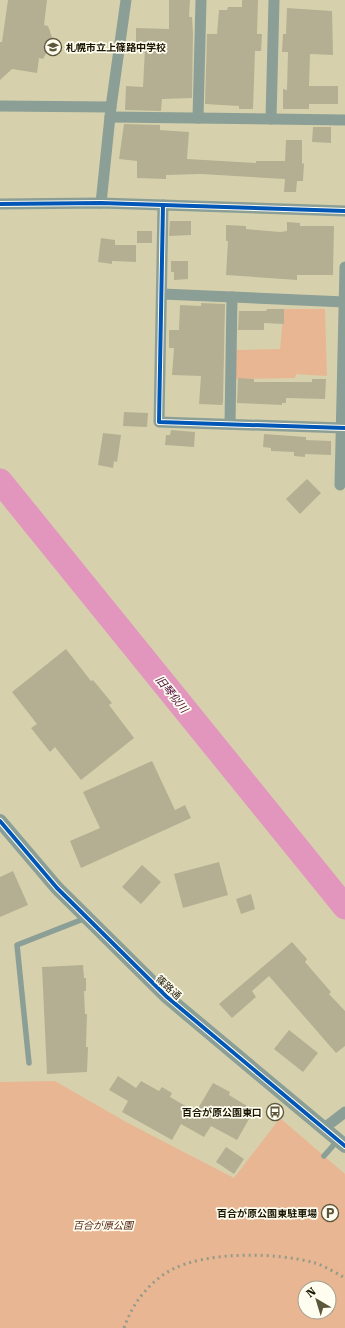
<svg xmlns="http://www.w3.org/2000/svg" width="345" height="1328" font-family="'Roboto Serif','Noto Sans JP',serif">
  <style>
    .green { fill: #e9b693; fill-rule: evenodd }
    .lines { fill: none; stroke-linecap: round; stroke-linejoin: round }
    .river { stroke: #e296be; stroke-width: 25 }
    .building { fill: #b4af92 }
    .service { stroke: #8b9f96; stroke-width: 5.5 }
    .minor { stroke: #8b9f96; stroke-width: 11 }
    .tertiary { stroke: #8b9f96; stroke-width: 14 }
    .rail { stroke: #939b8a; stroke-width: 3; stroke-dasharray: 2 4; stroke-linecap: butt }
    .cycleway-casing { stroke: #fffdf0; stroke-width: 6 }
    .cycleway { stroke: #0057b8; stroke-width: 4 }
    .labels { text-anchor: middle; stroke-width: 3.5; stroke-linejoin: round; paint-order: stroke }
    .poi-label { font-size: 10px; font-weight: bold; fill: #1a1500; stroke: #fffdf0; text-anchor: end }
    .street-label { font-size: 10px; fill: #1a1500; stroke: #fffdf0 }
    .park-label { font-size: 10px; font-style: italic; fill: #4d1f0e; stroke: #fffdf0 }
    .water-label { font-size: 11px; font-style: italic; fill: #500e3f; stroke: #fffdf0 }
  </style>
  <rect width="100%" height="100%" fill="#d6d1ac"/>
  <g class="green">
    <polygon points="284,309 325,309 327,376 296,374 295,378 234,379 235,350 280,349"/>
    <path d="M55 1081 126 1122 234 1178 280 1118 345 1174V1328H0V1082ZM305 1288H329V1312H305Z"/>
  </g>
  <g class="lines">
    <polyline class="river" points="0,481 345,907"/>
  </g>
  <g class="building">
    <polygon points="8,0 47,0 44,25 48,26 52,37 52,43 43,59 39,58 37,73 12,69 0,80 0,42 2,42"/>
    <polygon points="169,0 190,0 189,17 192,17 193,33 192,98 162,99 161,111 125,110 126,86 143,87 145,48 136,47 136,28 169,29"/>
    <polygon points="242,0 258,0 257,34 262,34 261,51 255,51 253,109 239,109 239,106 205,104 207,34 217,34 219,10 227,10 228,7 242,7"/>
    <polygon points="287,8 332,11 333,55 310,54 309,86 338,86 338,104 309,104 309,109 283,109 283,89 287,90 288,52 282,52 283,34 286,34"/>
    <polygon points="124,124 160,125 160,130 189,132 187,159 256,163 256,161 285,161 286,140 302,140 302,164 304,163 303,181 297,181 296,192 284,192 285,179 201,174 166,175 166,179 137,178 137,161 119,159"/>
    <polygon points="313,127 331,127 331,143 312,142"/>
    <polygon points="170,221 191,221 191,235 169,236"/>
    <polygon points="287,222 300,223 300,226 334,226 333,275 297,275 297,280 226,275 228,241 226,241 226,225 246,226 246,229 280,232 287,231"/>
    <rect x="137" y="231" width="15" height="12"/>
    <polygon points="101,238 115,240 115,245 136,245 136,262 112,261 112,264 98,262"/>
    <polygon points="171,261 188,261 188,279 174,280 174,272 171,272"/>
    <polygon points="201,303 225,304 223,402 222,405 199,404 201,376 172,375 174,348 169,348 169,330 179,330 180,305 201,306"/>
    <polygon points="267,309 284,309 284,324 264,323 264,330 238,330 239,311 266,311"/>
    <polygon points="238,378 254,379 254,382 312,382 312,379 326,379 325,399 286,398 286,403 282,403 282,405 237,403"/>
    <polygon points="124,412 148,413 147,427 123,426"/>
    <polygon points="171,430 195,432 194,447 165,445 166,435 170,435"/>
    <polygon points="103,433 121,435 117,462 114,461 113,468 98,465"/>
    <polygon points="264,434 306,437 306,440 331,441 331,455 305,454 305,457 294,456 294,452 271,451 271,448 263,447"/>
    <polygon points="307,479 321,493 300,514 286,499"/>
    <polygon points="66,649 91,681 93,680 112,703 109,705 134,738 81,780 55,747 50,752 31,728 37,724 12,692"/>
    <polygon points="152,761 175,810 185,805 191,818 81,868 70,841 100,828 83,792"/>
    <polygon points="219,862 228,895 183,908 174,874"/>
    <polygon points="142,865 161,882 141,904 122,887"/>
    <polygon points="13,871 28,905 0,917 0,877"/>
    <polygon points="251,894 255,909 241,914 236,899"/>
    <polygon points="292,942 307,959 305,962 331,992 329,994 345,1011 345,1046 336,1053 269,976 252,991 256,997 232,1018 219,1004"/>
    <polygon points="83,965 84,978 86,978 86,991 84,991 85,1014 87,1014 86,1047 88,1047 87,1072 47,1074 42,967"/>
    <polygon points="289,1030 318,1053 303,1072 274,1049"/>
    <polygon points="118,1076 136,1088 141,1081 159,1091 162,1087 172,1093 170,1097 196,1112 213,1083 230,1092 229,1095 252,1109 250,1112 252,1114 237,1140 211,1126 204,1137 181,1124 172,1140 122,1112 128,1101 109,1090"/>
    <polygon points="226,1147 244,1159 234,1174 216,1162"/>
  </g>
  <g class="lines">
    <g class="service">
      <polyline points="29,1063 17,945 86,918"/>
      <polyline points="324,1156 338,1140"/>
    </g>
    <g class="minor">
      <polyline points="0,106 111,107"/>
      <polyline points="110,117 345,120"/>
      <polyline points="198,118 201,0"/>
      <polyline points="271,119 274,0"/>
      <polyline points="101,203 111,107 126,0"/>
      <polyline points="0,204 101,203 345,211"/>
      <polyline points="163,205 159,422 345,428"/>
      <polyline points="162,294 345,302"/>
      <polyline points="230,424 232,297"/>
      <polyline points="340,485 345,267"/>
      <polyline points="323,1129 345,1112"/>
    </g>
    <polyline class="tertiary" points="0,821 57,888 167,997 345,1146"/>
    <path class="rail" d="M124 1328C132 1304 149 1282 171 1270 207 1251 277 1252 315 1263 325 1266 336 1273 345 1278"/>
    <g class="cycleway-casing">
      <g id="cycleway">
        <polyline points="0,204 101,203 345,211"/>
        <polyline points="163,205 159,422 345,428"/>
        <polyline points="0,821 57,888 167,997 345,1146"/>
      </g>
    </g>
    <use href="#cycleway" class="cycleway"/>
  </g>
  <defs>
    <g id="school-ring" transform="scale(0.9)"><circle r="9.5" fill="#fffdf0" stroke="#5c573c" stroke-width="1.5"/><path d="M0-5L7-2L0 1L-7-2ZM-4 1L0 2.5L4 1V4Q0 6-4 4Z" fill="#5c573c"/></g>
    <g id="bus-ring" transform="scale(0.9)"><circle r="9.5" fill="#fffdf0" stroke="#5c573c" stroke-width="1.5"/><path d="M-5-6H5V4H4V6H2V4H-2V6H-4V4H-5ZM-3.5-4V0h7V-4ZM-3.5 1.2v1.5H-2V1.2ZM2 1.2v1.5H3.5V1.2Z" fill="#5c573c"/></g>
    <g id="parking-ring" transform="scale(0.9)"><circle r="9.5" fill="#fffdf0" stroke="#5c573c" stroke-width="1.5"/><path d="M-3.5-5.5H1a3.5 3.5 0 0 1 0 7H-1V5.5H-3.5ZM-1-3.4V-.6H.8a1.4 1.4 0 0 0 0-2.8Z" fill="#5c573c"/></g>
  </defs>
  <g fill-rule="evenodd">
    <use href="#school-ring" x="53" y="47"/>
    <use href="#bus-ring" x="275" y="1112"/>
    <use href="#parking-ring" x="330" y="1213"/>
  </g>
  <g class="labels">
    <g class="poi-label">
      <text x="66" y="51" text-anchor="start">札幌市立上篠路中学校</text>
      <text x="262" y="1116">百合が原公園東口</text>
      <text x="317" y="1217">百合が原公園東駐車場</text>
    </g>
    <g class="street-label">
      <text transform="translate(169 987) rotate(43)" y="4">篠路通</text>
    </g>
    <g class="park-label">
      <text x="103" y="1229">百合が原公園</text>
    </g>
    <g class="water-label">
      <text transform="translate(172 694) rotate(51)" y="4">旧琴似川</text>
    </g>
  </g>
  <g transform="translate(317 1300) rotate(322)"><circle r="19" fill="#fffdf0" stroke="#a3a090"/>
  <path d="M0-3L7 15L0 10L-7 15Z" fill="#5c573c"/>
  <text y="-6" font-size="11" font-weight="bold" text-anchor="middle" fill="#1a1500">N</text>
  </g>
</svg>
